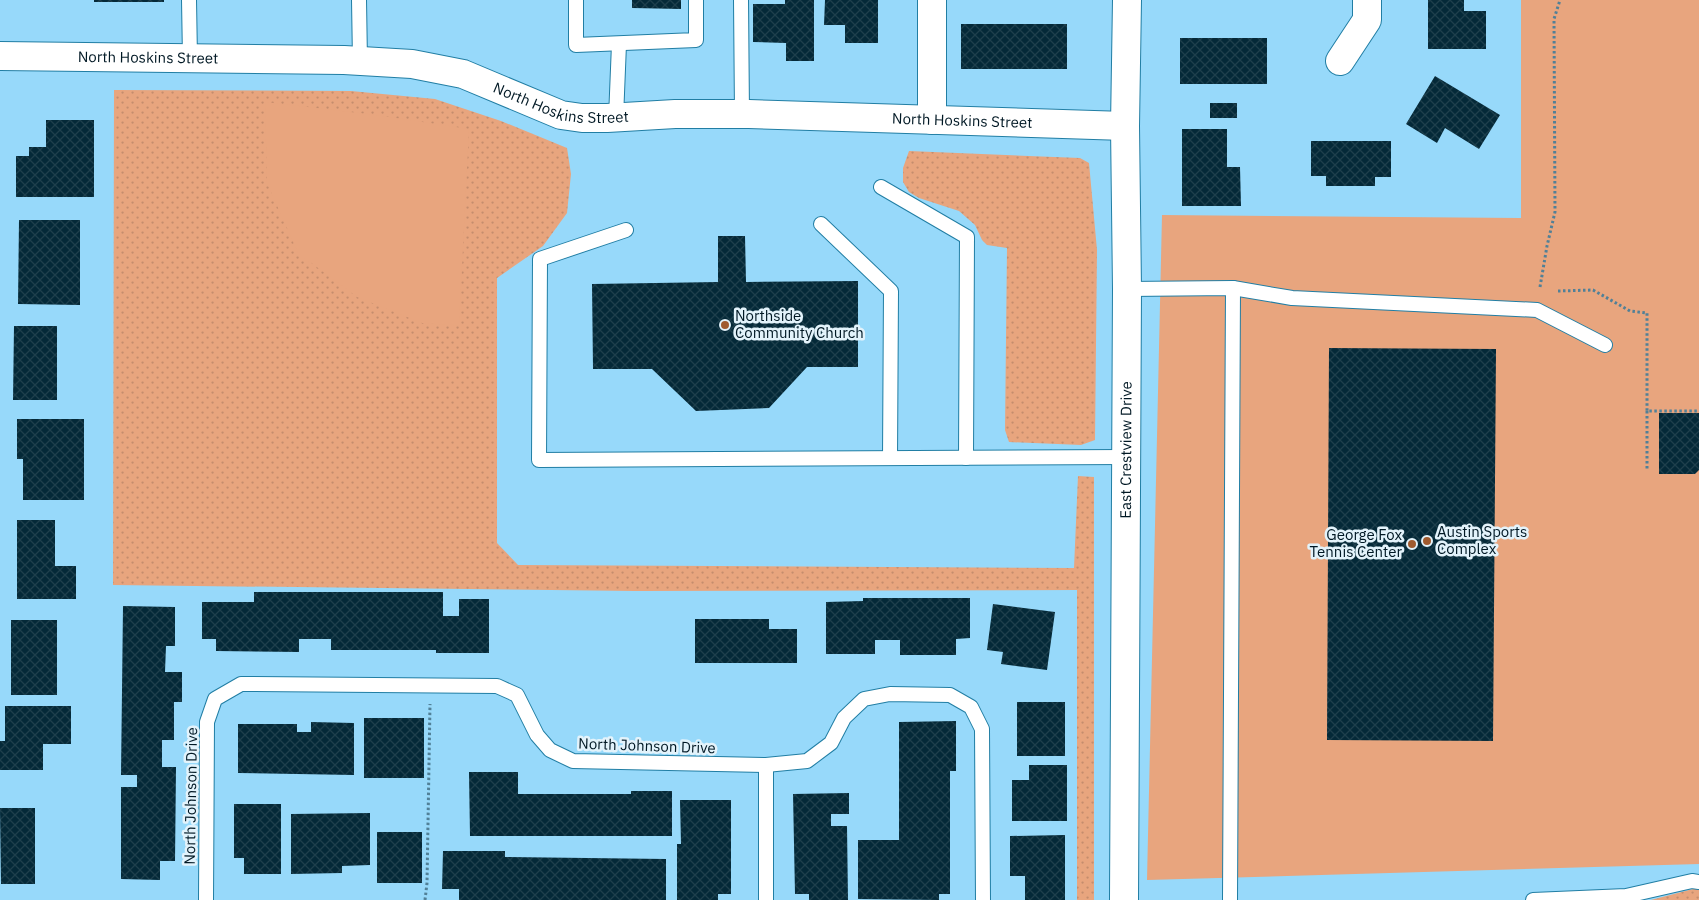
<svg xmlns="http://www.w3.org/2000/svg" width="1699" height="900" font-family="'IBM Plex Sans',sans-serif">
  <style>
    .grass { fill: url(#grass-dots) }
    .pitch { fill: #e8a57e }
    .building { fill: url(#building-cross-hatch) }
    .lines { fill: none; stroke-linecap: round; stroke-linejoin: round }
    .lane-casing { stroke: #217ea4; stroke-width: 16 }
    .street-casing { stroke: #217ea4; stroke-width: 30 }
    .secondary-casing { stroke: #217ea4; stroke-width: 30 }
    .path { stroke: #518097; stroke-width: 3; stroke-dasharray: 2.5 2.5; stroke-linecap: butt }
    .lane { stroke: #fff; stroke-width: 14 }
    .street { stroke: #fff; stroke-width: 28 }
    .secondary { stroke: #fff; stroke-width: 28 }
    .poi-dot { fill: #a05b2f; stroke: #e3f3fb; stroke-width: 2 }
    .labels { text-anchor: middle; stroke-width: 5; stroke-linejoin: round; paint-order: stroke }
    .street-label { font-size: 15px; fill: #001824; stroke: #e3f3fb }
    .poi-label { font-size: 15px; fill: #001824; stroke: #e3f3fb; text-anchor: start }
  </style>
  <defs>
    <pattern id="grass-dots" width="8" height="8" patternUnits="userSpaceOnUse" patternTransform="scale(1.25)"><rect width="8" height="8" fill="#e8a57e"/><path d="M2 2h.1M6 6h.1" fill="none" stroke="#c58d6d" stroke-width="1.8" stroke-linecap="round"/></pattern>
    <pattern id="building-cross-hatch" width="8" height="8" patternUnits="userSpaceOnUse" patternTransform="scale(1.25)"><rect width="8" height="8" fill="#042938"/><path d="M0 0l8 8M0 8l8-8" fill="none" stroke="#1e3f4c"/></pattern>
  </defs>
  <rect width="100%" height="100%" fill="#97d9fa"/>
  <g class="grass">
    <polygon points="114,90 351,91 435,99 501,121 567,148 571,174 567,213 543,246 497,278 497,543 518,565 1074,568 1078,476 1094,477 1094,900 1077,900 1077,590 635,591 113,585"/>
    <polygon points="909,151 1080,158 1089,163 1097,250 1095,440 1081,445 1009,442 1005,430 1007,248 987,245 982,240 975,225 959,211 919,198 909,192 903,182 903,168"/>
    <polygon points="1693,889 1699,889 1699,900 1651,900"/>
  </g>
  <g class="pitch">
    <polygon points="1521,0 1699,0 1699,864 1147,880 1162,215 1521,218"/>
    <polygon points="265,102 376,115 469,129 459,326 422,323 357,297 298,253 267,183"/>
  </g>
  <g class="building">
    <rect x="94" y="0" width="70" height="2"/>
    <polygon points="632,0 681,0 681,9 632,8"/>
    <polygon points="785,0 814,0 814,61 786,61 786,43 753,42 753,4 785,4"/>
    <polygon points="825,0 878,0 878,43 845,43 845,25 824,25"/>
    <polygon points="1428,0 1464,0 1464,11 1486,11 1486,49 1428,49"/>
    <rect x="961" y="24" width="106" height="45"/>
    <rect x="1180" y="38" width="87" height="46"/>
    <polygon points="1435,76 1500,115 1479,149 1445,128 1437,143 1406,124"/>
    <rect x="1210" y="103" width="27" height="15"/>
    <polygon points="46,120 94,120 94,197 16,197 16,156 29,156 29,147 46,147"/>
    <polygon points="1182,129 1227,129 1227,167 1240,167 1241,206 1182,206"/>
    <polygon points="1311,141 1391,141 1391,177 1375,177 1375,186 1326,186 1326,176 1311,176"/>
    <polygon points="19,220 80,220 80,305 18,304"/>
    <polygon points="718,236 745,236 746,282 858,281 858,367 807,367 769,408 696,411 652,369 593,369 592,284 718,282"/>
    <polygon points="14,326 57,326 57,400 13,400"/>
    <polygon points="1329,348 1496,349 1493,741 1327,740"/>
    <polygon points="1659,413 1699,413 1699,470 1695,474 1659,474"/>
    <polygon points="17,419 84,419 84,500 23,500 23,459 17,459"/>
    <polygon points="17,520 55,520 55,566 76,566 76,599 17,599"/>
    <polygon points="254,592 443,592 443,616 459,616 459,599 489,599 489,653 436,653 436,650 331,650 331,639 299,639 299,652 216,651 216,639 202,639 202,602 254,602"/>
    <polygon points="863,598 970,598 970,638 956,639 956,655 900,655 900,640 875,640 875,654 826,654 826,602 863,601"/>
    <polygon points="993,604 1055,612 1047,670 1001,664 1003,652 987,650"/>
    <polygon points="123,606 175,607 175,646 166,646 165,672 182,672 182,702 174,702 174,740 162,740 162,767 176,767 175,861 160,861 160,880 121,879 121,787 137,787 137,775 121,775"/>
    <polygon points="695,619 769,619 769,629 797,629 797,663 695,663"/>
    <rect x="11" y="620" width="46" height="75"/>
    <rect x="1017" y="702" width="48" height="54"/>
    <polygon points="5,706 71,706 71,744 43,744 43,770 0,770 0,741 5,741"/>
    <rect x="364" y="718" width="60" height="60"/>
    <polygon points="956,721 956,771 950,771 950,894 939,894 939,900 858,899 858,840 899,840 899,722"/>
    <polygon points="311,722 354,723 354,775 238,773 238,724 297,724 297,732 311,732"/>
    <polygon points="1029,765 1067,765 1067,821 1012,821 1012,780 1029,780"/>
    <polygon points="469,772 518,772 518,794 631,794 631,791 672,791 672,836 470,836"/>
    <polygon points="849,793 849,814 831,814 831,826 847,826 848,900 809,900 809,894 795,894 793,794"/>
    <polygon points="680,800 731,800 731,894 718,894 718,900 677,900 677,844 681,844"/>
    <polygon points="234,804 281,804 281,874 244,874 244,858 234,858"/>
    <polygon points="0,808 35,808 35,884 1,884"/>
    <polygon points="370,813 370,865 342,866 342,873 291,874 291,814"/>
    <rect x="377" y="832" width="45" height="51"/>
    <polygon points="1065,835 1065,900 1025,900 1025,876 1010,876 1010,836"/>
    <polygon points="443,851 505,851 505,857 666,859 666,900 459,900 459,889 442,889"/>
  </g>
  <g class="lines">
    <g class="lane-casing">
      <g id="lane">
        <polyline points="189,0 190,58"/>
        <polyline points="359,0 360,61"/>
        <polyline points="576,0 576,45 696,40 696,0"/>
        <polyline points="741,0 742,114"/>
        <polyline points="616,118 619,44"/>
        <polyline points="881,187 967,237 966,458"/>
        <polyline points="821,224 891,291 890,458"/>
        <polyline points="626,230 540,259 539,460 1126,457"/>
        <polyline points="1127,289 1233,288 1292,298 1537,310 1605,345"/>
        <polyline points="766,765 766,900"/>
        <polyline points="206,900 207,722 215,699 241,684 497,686 517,695 537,735 550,750 573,761 766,765 807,761 831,743 844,718 864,699 890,694 950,695 971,707 982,729 983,900"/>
        <polyline points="1230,900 1233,288"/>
        <polyline points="1533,900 1626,896 1692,881 1699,882"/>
      </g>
    </g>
    <g class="street-casing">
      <g id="street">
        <path id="s1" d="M0 56 344 60 412 64 463 74 561 115 582 118H607L675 114H749L1125 126"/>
        <polyline points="1340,61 1367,20 1367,0"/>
        <polyline points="932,120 932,0"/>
      </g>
    </g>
    <g class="secondary-casing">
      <g id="secondary">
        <path id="s2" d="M1124 900 1127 289 1125 126 1127 0"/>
      </g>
    </g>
    <g class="path">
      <polyline points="1540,287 1547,246 1555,212 1554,19 1560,0"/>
      <polyline points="1558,291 1593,290 1630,311 1647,313 1647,411 1699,411"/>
      <polyline points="1647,411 1647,469"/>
      <polyline points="425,900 427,883 430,704"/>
    </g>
    <use href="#lane" class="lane"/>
    <use href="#street" class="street"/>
    <use href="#secondary" class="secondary"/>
  </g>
  <g class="poi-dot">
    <circle cx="725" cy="325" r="5"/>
    <circle cx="1427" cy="541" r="5"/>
    <circle cx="1412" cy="544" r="5"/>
  </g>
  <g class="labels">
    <g class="street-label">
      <text dy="5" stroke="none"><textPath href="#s1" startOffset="148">North Hoskins Street</textPath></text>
      <text dy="5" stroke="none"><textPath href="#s1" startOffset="568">North Hoskins Street</textPath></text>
      <text dy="5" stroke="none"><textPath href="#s1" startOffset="972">North Hoskins Street</textPath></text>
      <text dy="5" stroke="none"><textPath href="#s2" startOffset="450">East Crestview Drive</textPath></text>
      <text transform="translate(647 746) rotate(2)" y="5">North Johnson Drive</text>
      <text transform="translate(191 796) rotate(-89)" y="5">North Johnson Drive</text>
    </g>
    <g class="poi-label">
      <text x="735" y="321">Northside<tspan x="735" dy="17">Community Church</tspan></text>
      <text x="1437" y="537">Austin Sports<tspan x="1437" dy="17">Complex</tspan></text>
      <text x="1402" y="540" text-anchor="end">George Fox<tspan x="1402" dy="17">Tennis Center</tspan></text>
    </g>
  </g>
</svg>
